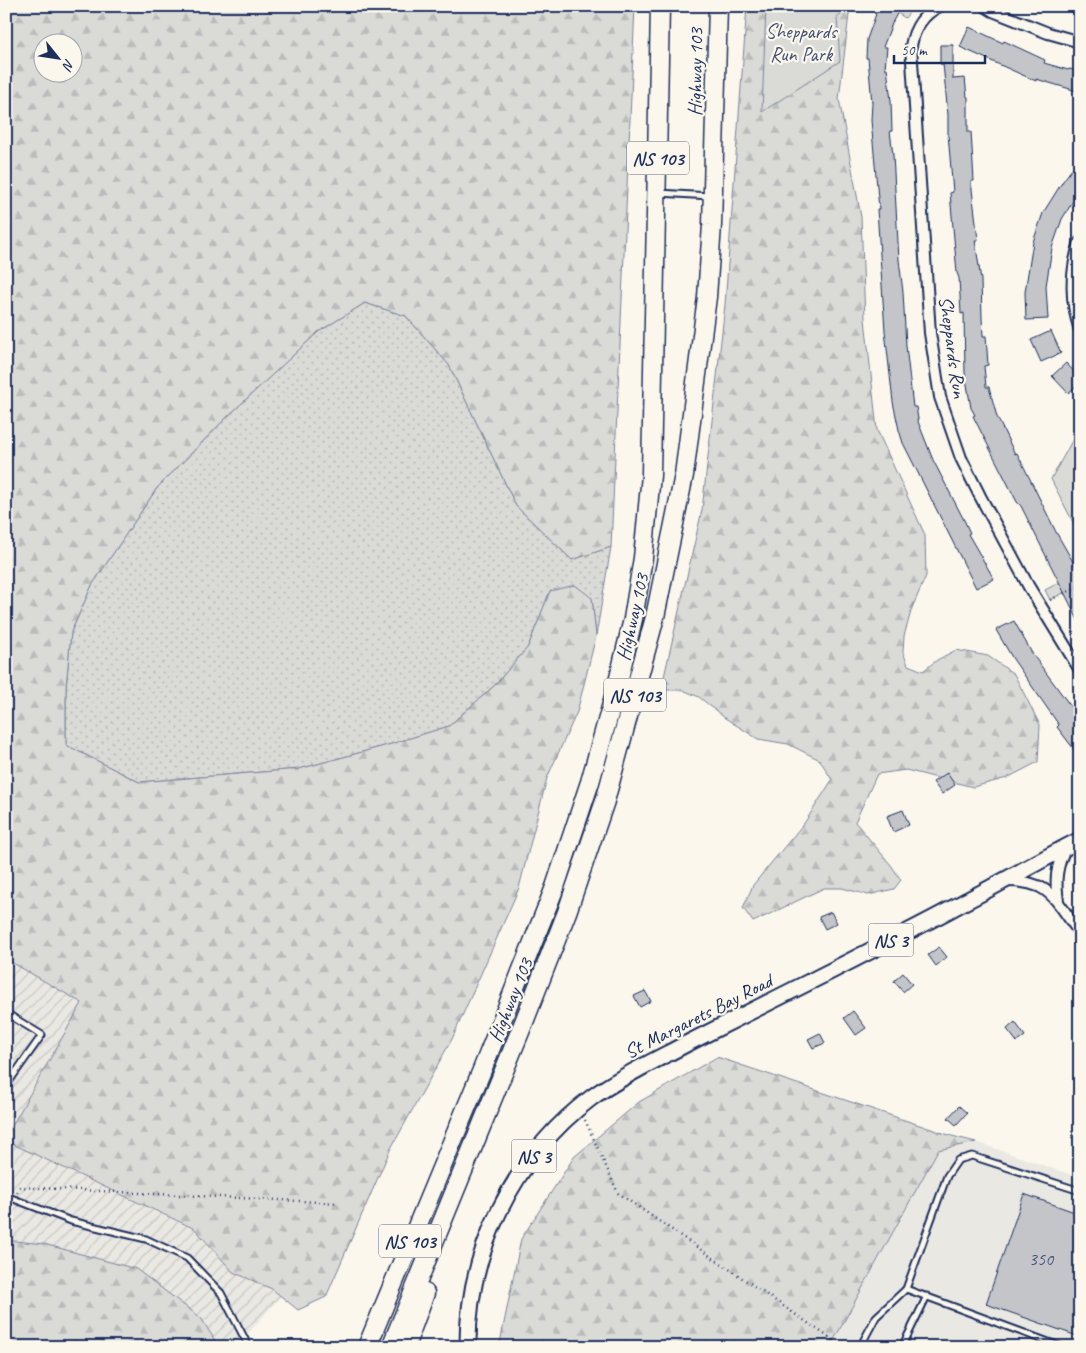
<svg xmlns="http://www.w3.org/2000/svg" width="1086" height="1353" font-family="Caveat,sans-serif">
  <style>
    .built { fill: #eae8e2 }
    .industrial { fill: url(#industrial-furrows) }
    .grass { fill: url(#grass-dots); stroke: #7a849a }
    .forest { fill: url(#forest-firs); stroke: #7a849a; fill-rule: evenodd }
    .green { fill: #dadad7; stroke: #7a849a }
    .building { fill: #c3c5c9; stroke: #1b2f5e }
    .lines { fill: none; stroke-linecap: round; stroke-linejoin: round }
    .lane-casing { stroke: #1b2f5e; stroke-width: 9 }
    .street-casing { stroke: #1b2f5e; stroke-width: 14 }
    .primary-casing { stroke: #1b2f5e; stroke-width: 19 }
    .highway-casing { stroke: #1b2f5e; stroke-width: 21 }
    .path { stroke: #1b2f5e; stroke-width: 2.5; stroke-dasharray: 1 4; stroke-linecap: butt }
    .lane { stroke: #fbf7ec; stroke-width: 5 }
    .street { stroke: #fbf7ec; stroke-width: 10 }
    .primary { stroke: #fbf7ec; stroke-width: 15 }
    .highway { stroke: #fbf7ec; stroke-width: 18 }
    .labels { text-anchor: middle; stroke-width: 4.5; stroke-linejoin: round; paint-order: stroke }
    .number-label { font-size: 18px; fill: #455479 }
    .shield { fill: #fbf7ec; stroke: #5e6b89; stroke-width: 1 }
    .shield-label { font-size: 19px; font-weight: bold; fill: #1b2f5e }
    .park-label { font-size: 20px; fill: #415176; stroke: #fbf7ec }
    .street-label { font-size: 20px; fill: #1b2f5e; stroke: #fbf7ec }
  </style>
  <defs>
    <pattern id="industrial-furrows" width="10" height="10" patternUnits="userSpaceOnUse" patternTransform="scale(1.25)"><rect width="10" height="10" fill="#eae8e2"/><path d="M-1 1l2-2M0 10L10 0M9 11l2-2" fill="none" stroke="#c8c7c4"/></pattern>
    <pattern id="grass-dots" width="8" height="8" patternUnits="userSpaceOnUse" patternTransform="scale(1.25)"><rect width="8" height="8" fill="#dadad7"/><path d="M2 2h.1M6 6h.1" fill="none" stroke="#babbbb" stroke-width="1.8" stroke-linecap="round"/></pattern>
    <pattern id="forest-firs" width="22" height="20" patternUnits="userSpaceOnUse" patternTransform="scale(1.25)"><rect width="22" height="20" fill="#dadad7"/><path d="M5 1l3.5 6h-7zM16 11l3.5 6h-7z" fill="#babbbb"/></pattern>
  </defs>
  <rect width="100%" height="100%" fill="#fbf7ec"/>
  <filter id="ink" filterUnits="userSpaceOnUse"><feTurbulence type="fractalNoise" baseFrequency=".02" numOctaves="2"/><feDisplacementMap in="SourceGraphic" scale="10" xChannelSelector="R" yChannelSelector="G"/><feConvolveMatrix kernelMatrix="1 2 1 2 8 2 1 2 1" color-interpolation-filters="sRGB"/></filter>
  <g filter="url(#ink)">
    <polygon class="built" points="976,1142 1080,1178 1080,1347 830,1347 938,1150"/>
    <g class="industrial">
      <polygon points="6,959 82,1003 6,1136"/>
      <polygon points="6,1141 195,1230 233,1272 272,1289 281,1296 236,1347 219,1347 201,1318 44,1244 6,1240"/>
    </g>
    <polygon class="grass" points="365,303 406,316 449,365 516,506 572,560 611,547 596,636 592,598 550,591 528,647 494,686 449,726 388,745 299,769 139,782 66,745 66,688 71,632 92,585 157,488 226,418 318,332"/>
    <g class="forest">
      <path d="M6 6H635L611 547 572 560 516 506 449 365 406 316 365 303 318 332 226 418 157 488 92 585 71 632 66 688V745L139 782 299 769 388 745 449 726 494 686 528 647 550 591 575 585 592 598 596 636 577 712 547 778 519 888 452 1039 390 1150 326 1297 298 1310 272 1289 233 1272 195 1229 6 1141V1136L82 1003 6 959ZM42 42H72V72H42Z"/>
      <polygon points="747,6 850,6 839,99 861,217 865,319 877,430 925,535 926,576 912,608 904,636 903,652 908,665 923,671 937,660 956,650 988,656 1014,674 1040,725 1038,762 1007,778 973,787 906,770 877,774 855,822 891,865 901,880 894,889 868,895 842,888 824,888 753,922 743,908 753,885 805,822 832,780 820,760 788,744 758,739 725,718 699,697 683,690 661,690 702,510 725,305"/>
      <polygon points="717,1057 952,1136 976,1142 938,1150 830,1347 500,1347 500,1343 521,1239 574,1157 639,1102"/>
      <polygon points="6,1240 44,1244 136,1269 201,1318 219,1347 6,1347"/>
    </g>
    <g class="green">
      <polygon points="766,6 848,6 837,18 840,61 762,112"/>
      <polygon points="887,6 915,6 905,18"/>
      <polygon points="1073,439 1080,441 1080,536 1051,479"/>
      <polygon points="1080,572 1080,584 1050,600 1045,590"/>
    </g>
    <g class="building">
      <polygon points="878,6 889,6 898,12 893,21 883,47 887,47 885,68 887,68 891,101 892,131 890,131 893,155 899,260 903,292 906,346 913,407 916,407 918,419 917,419 933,460 965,522 970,533 968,534 994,579 976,588 903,443 899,430 893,402 885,331 877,209 879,209 871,120 872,103 868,58 866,58 867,39 876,14 874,13"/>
      <polygon points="969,27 1003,43 1004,41 1045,60 1044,63 1068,70 1069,69 1080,71 1077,91 1036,79 1036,81 960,47"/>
      <polygon points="940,45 953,45 953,79 965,78 967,97 968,97 968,132 971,132 974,181 971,181 978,240 975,240 981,280 982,318 983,336 986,336 988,365 984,366 986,387 989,387 997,417 1015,454 1017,453 1025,469 1056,532 1080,574 1080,624 1021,506 1017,502 973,416 975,415 971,408 965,373 964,313 961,314 959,278 957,273 950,193 953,192 948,134 948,115 943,64 940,64"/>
      <polygon points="1080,158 1080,190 1062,219 1052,248 1046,286 1048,319 1026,320 1025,292 1033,242 1043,213 1063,181"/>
      <polygon points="1051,331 1061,353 1041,362 1031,340"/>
      <polygon points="1066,363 1080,378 1080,383 1068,393 1052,376"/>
      <polygon points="1014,621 1033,655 1080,719 1080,757 1057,727 1059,725 1013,659 996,630"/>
      <polygon points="947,773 955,785 942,794 933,782"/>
      <polygon points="903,810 909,825 893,832 887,816"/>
      <polygon points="831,912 837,923 825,929 819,917"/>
      <polygon points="939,947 947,957 936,966 928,955"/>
      <polygon points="903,973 912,984 903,992 894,981"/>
      <polygon points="645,991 651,1001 640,1007 634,996"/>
      <polygon points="853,1011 866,1028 856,1035 844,1018"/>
      <polygon points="1015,1022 1025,1036 1017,1042 1007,1029"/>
      <polygon points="820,1033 825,1043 813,1048 808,1039"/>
      <polygon points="959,1106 967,1113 956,1125 948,1118"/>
      <polygon points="1024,1194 1080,1214 1080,1337 986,1304"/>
    </g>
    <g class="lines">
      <g class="lane-casing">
        <g id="lane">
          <polyline points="659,193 710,196"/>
          <polyline points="6,1013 42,1035 6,1086"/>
          <polyline points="6,1196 71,1221 146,1239 187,1258 221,1293 249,1347"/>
          <polyline points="906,1289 1062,1347"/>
          <polyline points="860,1347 876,1317 906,1289 947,1176 958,1160 972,1156 1080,1191"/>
          <polyline points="902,1347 927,1296"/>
        </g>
      </g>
      <g class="street-casing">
        <g id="street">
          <path d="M940 6C923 14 914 29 911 46L930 333 940 397 961 458 980 496 1029 587 1080 670"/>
          <polyline points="985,6 993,11 1048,33 1080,42"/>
          <path d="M1080 242C1070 272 1070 301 1080 330"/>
          <path d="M1007 881C1053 881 1055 901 1080 933"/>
          <path d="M1058 901C1055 881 1056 866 1066 847"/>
        </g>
      </g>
      <g class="primary-casing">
        <path id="primary" d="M468 1347C467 1252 514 1156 591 1098 620 1077 654 1061 686 1044 735 1019 784 995 833 970 877 947 921 926 964 902 1003 882 1040 860 1080 840"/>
      </g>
      <g class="highway-casing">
        <g id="highway">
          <polyline points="367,1347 482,1070 555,887 590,782 618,682 633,619 643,558 651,475 660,6"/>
          <polyline points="391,1347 524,1022 567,912 605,801 655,617 684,475 707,297 712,225 718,6"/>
          <polyline points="405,1347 425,1293"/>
        </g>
      </g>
      <g class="path">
        <polyline points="1050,600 1080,586"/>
        <polyline points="585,1120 618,1193 843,1347"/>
        <polyline points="17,1192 20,1187 338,1203"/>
      </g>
      <use href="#lane" class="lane"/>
      <use href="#street" class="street"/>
      <use href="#primary" class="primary"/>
      <use href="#highway" class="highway"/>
    </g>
  </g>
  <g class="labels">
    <g class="number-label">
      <text x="1041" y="1265">350</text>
    </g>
    <g class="shield">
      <rect x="627" y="141.5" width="62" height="33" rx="4"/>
      <rect x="604" y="678.5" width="62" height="33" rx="4"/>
      <rect x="868.5" y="923.5" width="45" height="33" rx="4"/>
      <rect x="511.5" y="1139.5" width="45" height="33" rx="4"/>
      <rect x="379" y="1224.5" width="62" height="33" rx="4"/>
    </g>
    <g class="shield-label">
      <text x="658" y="165">NS 103</text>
      <text x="635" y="702">NS 103</text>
      <text x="891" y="947">NS 3</text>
      <text x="534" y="1163">NS 3</text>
      <text x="410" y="1248">NS 103</text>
    </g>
    <g class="park-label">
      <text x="801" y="38">Sheppards<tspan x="801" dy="23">Run Park</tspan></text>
    </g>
    <g class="street-label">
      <text transform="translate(695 72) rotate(-89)" y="7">Highway 103</text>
      <text transform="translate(953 347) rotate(82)" y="7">Sheppards Run</text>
      <text transform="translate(632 617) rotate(-77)" y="7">Highway 103</text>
      <text transform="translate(510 1000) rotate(-68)" y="7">Highway 103</text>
      <text transform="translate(698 1016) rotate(-27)" y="7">St Margarets Bay Road</text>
    </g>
  </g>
  <rect width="1086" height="1353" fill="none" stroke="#fbf7ec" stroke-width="25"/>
  <rect x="12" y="12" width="1061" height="1328" fill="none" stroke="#1b2f5e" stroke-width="2" filter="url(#ink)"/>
  <g transform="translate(58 58) rotate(120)"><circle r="24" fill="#fbf7ec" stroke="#a1a7b3"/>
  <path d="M0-4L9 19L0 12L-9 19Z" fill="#1b2f5e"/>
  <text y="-8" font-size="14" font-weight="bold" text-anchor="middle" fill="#1b2f5e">N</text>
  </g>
  <path d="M894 55v8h91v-8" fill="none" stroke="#1b2f5e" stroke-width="2.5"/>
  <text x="901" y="55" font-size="15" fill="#1b2f5e" stroke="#fbf7ec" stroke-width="4" paint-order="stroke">50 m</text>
</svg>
